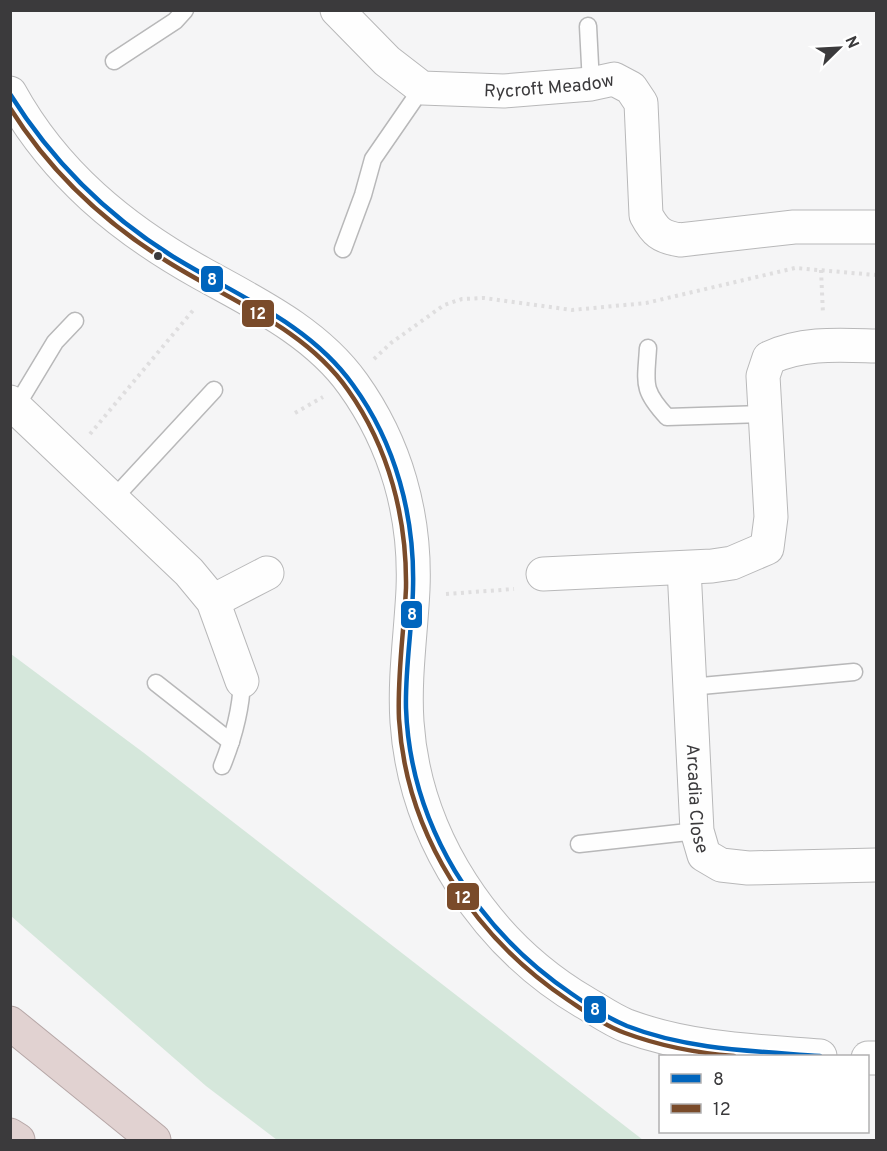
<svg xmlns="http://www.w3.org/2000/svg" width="887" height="1151" font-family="Overpass,sans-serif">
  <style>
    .green { fill: #d5e7db }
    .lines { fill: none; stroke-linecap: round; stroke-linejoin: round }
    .service-casing { stroke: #b8b8b9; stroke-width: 19 }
    .minor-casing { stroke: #b8b8b9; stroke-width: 35 }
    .tertiary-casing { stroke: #b8b8b9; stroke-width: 35 }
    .motorway-casing { stroke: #b6a7a7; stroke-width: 35 }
    .path { stroke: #dfdedf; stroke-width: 4; stroke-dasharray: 3 4.5; stroke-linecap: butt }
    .service { stroke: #fefefe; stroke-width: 16 }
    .minor { stroke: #fefefe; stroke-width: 33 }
    .tertiary { stroke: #fefefe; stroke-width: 33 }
    .motorway { stroke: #e1d2d1; stroke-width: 33 }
    .bus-1-casing { stroke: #fff; stroke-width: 9 }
    .bus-2-casing { stroke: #fff; stroke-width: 9 }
    .bus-1 { stroke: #0065bd; stroke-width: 4.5 }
    .bus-2 { stroke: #7a4b2a; stroke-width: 4.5 }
    .bus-dot { fill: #3b3a3c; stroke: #fff; stroke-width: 2 }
    .labels { text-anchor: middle; stroke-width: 5; stroke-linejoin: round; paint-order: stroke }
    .street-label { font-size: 18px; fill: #3b3a3c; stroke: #fff }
    .line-badge { stroke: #fff; stroke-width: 2 }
    .badge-label { font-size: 16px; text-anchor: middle; font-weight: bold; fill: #fff }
  </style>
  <rect width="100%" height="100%" fill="#f5f5f6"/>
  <polygon class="green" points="11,654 144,753 643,1140 277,1140 206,1086 11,916"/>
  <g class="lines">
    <g class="service-casing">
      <g id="service">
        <polyline points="588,26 591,84"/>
        <polyline points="114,61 175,21 185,10"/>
        <polyline points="343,249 363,195 373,159 422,88"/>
        <path d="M648 348C646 383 641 389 667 417L763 414"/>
        <polyline points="17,405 55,342 75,321"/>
        <polyline points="114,498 214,390"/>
        <polyline points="156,683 231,742"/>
        <polyline points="690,687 854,672"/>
        <path d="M222 766C233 739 241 711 242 681"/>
        <polyline points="579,844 697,831"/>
      </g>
    </g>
    <g class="minor-casing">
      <g id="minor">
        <path id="s1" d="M337 10 387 61 422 88 504 91 591 84 614 79 631 88 641 103 646 215C655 232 661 237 680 240L794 227H876"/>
        <polyline points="10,402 189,572 213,601 242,681"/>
        <path id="s2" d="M684 568 697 831 704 855 721 865 748 868 876 865"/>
        <path d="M543 574 712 566 732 563 767 548 771 517 763 376 769 358C803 342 840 345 876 346"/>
        <polyline points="213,601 267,573"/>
      </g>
    </g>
    <g class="tertiary-casing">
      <g id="tertiary">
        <path d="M10 93C54 173 122 229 201 273 255 303 316 332 353 384 396 444 416 515 413 589 411 633 404 678 407 722 415 838 486 944 584 1002 598 1010 612 1020 627 1026 689 1049 755 1051 820 1056"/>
        <polyline points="868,1058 876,1058"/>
      </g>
    </g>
    <g class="motorway-casing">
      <g id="motorway">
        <polyline points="10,1023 154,1140"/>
        <polyline points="10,1135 18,1140"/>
      </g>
    </g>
    <g class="path">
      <polyline points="821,270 823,314"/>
      <polyline points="374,359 391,343 444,305 462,299 484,298 572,310 646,303 795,268 876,275"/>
      <polyline points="295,413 323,397"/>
      <polyline points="90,434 195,308"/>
      <polyline points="446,594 514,589"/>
    </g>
    <use href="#service" class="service"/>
    <use href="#minor" class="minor"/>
    <use href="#tertiary" class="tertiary"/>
    <use href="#motorway" class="motorway"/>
    <g class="bus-1-casing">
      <path id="bus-1" d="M10 94C52 161 105 214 172 256 235 295 309 323 353 385 396 444 415 517 413 589 412 629 405 669 406 708 410 825 477 930 572 994 589 1006 608 1018 627 1026 688 1050 756 1051 820 1056"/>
    </g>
    <g class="bus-2-casing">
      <path id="bus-2" d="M10 108C50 172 105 223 168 262 230 301 305 328 348 390 389 448 407 518 406 588 404 632 397 675 399 719 406 835 474 937 568 1000 586 1012 605 1026 625 1033 660 1046 697 1053 734 1056"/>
    </g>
    <use href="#bus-1" class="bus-1"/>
    <use href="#bus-2" class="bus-2"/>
  </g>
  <circle class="bus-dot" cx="158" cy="256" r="5"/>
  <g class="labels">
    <g class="street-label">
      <text dy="6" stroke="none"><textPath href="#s1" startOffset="243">Rycroft Meadow</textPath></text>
      <text dy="6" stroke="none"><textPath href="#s2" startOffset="231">Arcadia Close</textPath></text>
    </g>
  </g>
  <g class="line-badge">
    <rect x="200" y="265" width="24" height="28" rx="6" fill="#0065bd"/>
    <rect x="241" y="299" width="34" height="29" rx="6" fill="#7a4b2a"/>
    <rect x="400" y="600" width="23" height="29" rx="6" fill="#0065bd"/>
    <rect x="446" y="882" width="34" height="29" rx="6" fill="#7a4b2a"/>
    <rect x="583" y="995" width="24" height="29" rx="6" fill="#0065bd"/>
  </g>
  <g class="badge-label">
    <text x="212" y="285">8</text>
    <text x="258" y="319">12</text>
    <text x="412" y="620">8</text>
    <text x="463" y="903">12</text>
    <text x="595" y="1015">8</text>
  </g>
  <rect width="887" height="1151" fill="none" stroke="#3b3a3c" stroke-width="24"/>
  <rect x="659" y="1055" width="210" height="78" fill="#ffffff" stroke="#b1b0b1" stroke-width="1.5"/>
  <rect x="671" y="1074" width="30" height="9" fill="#0065bd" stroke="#b1b0b1" stroke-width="1.5"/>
  <text x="713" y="1085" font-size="18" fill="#3b3a3c">8</text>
  <rect x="671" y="1104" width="30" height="9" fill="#7a4b2a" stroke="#b1b0b1" stroke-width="1.5"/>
  <text x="713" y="1115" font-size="18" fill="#3b3a3c">12</text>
  <g transform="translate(839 48) rotate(66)" stroke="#ffffff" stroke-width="4.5" paint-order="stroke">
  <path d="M0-4.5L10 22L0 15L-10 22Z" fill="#3b3a3c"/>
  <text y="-9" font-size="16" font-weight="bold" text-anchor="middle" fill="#3b3a3c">N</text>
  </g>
</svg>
